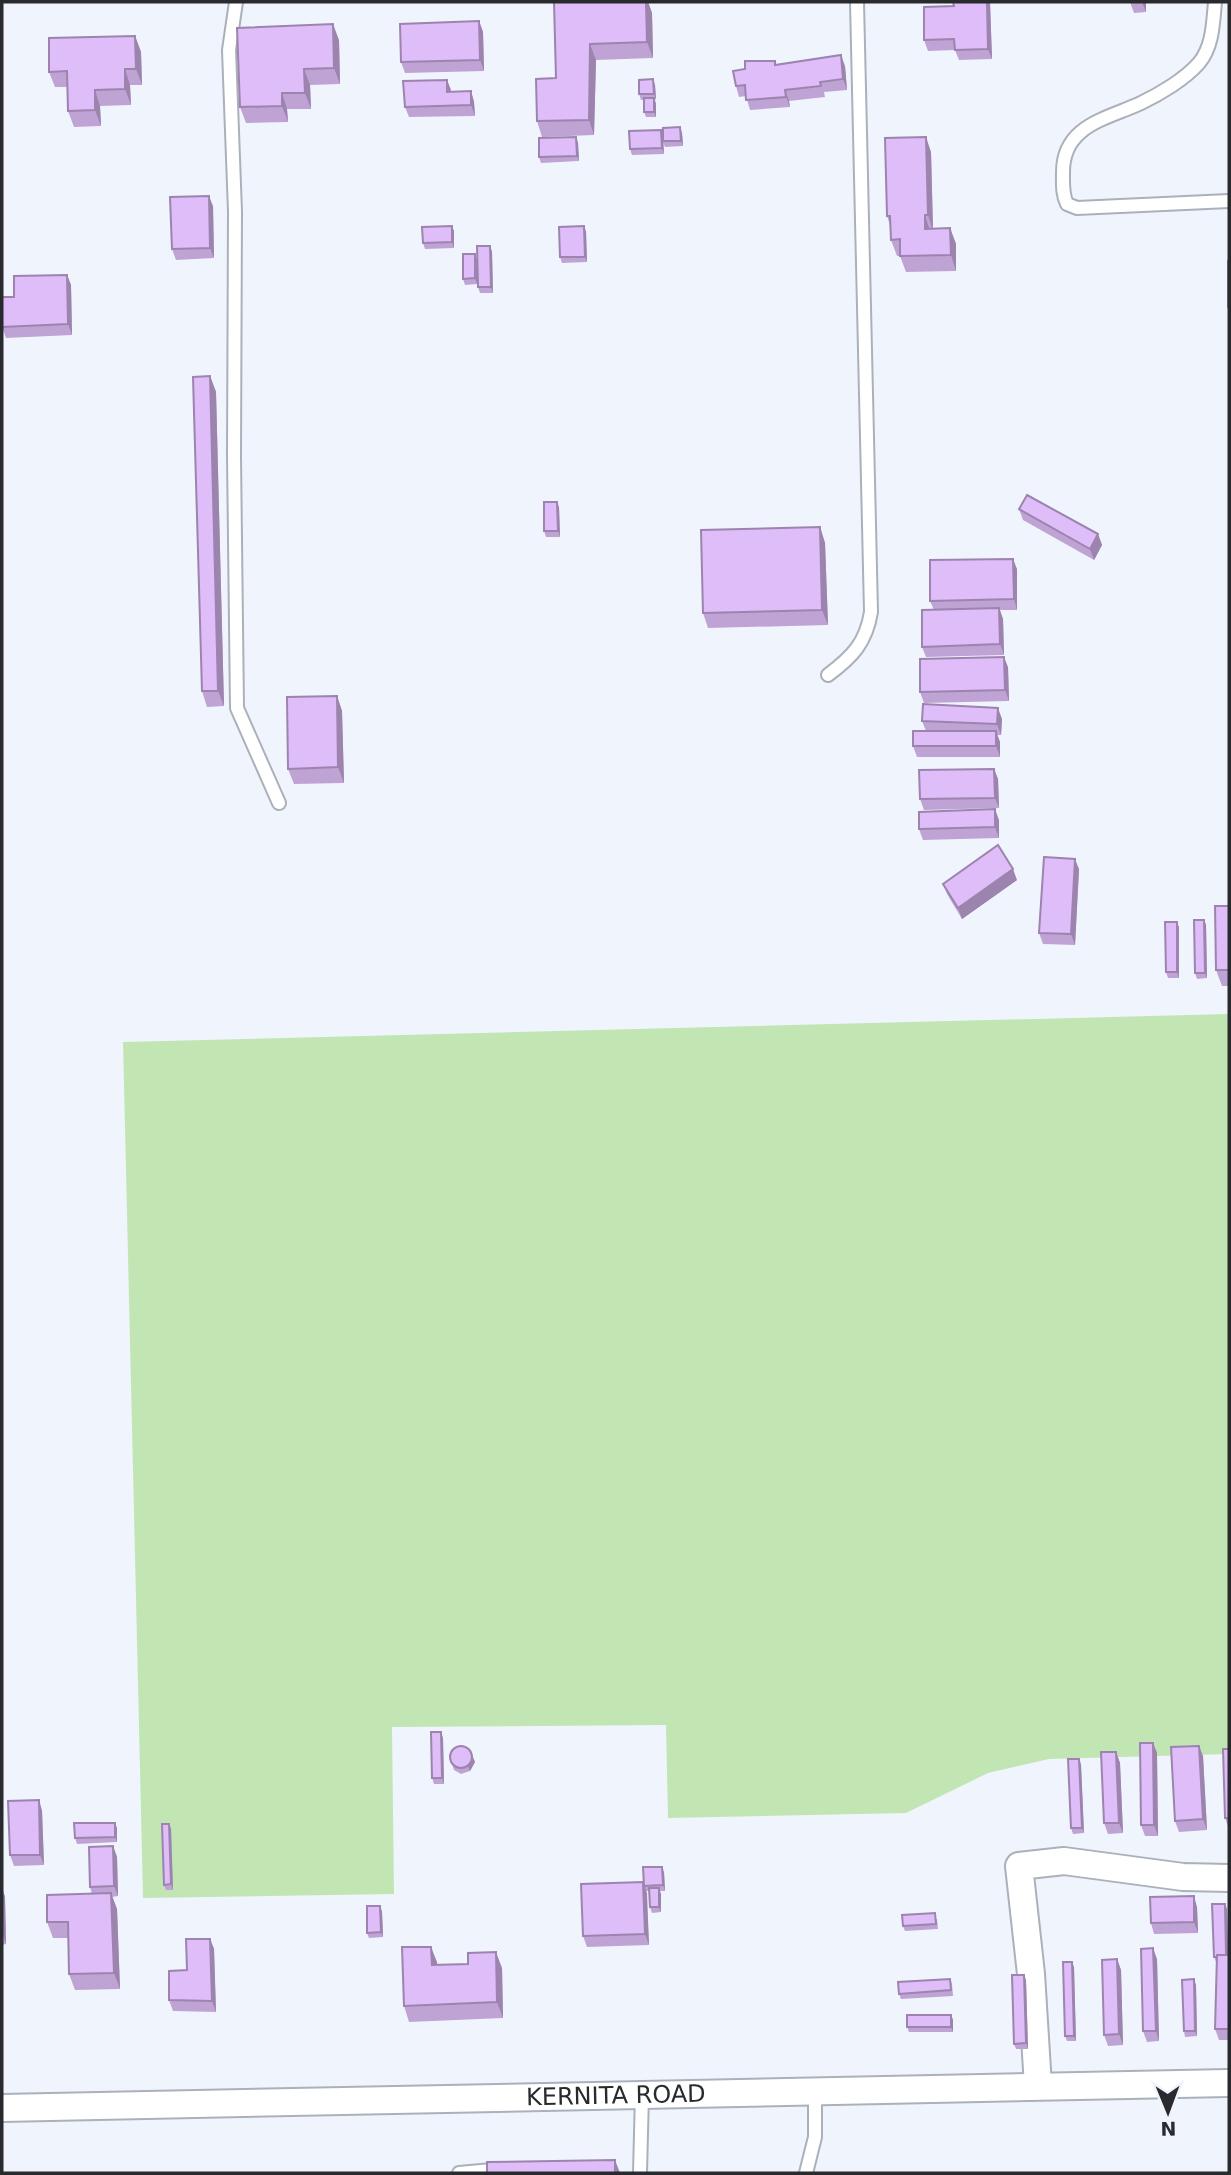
<svg xmlns="http://www.w3.org/2000/svg" width="1231" height="2175" font-family="'DejaVu Sans',sans-serif">
  <style>
    .green { fill: #c1e6b4 }
    .lines { fill: none; stroke-linecap: round; stroke-linejoin: round }
    .service-casing { stroke: #abb1ba; stroke-width: 16 }
    .minor-casing { stroke: #abb1ba; stroke-width: 30 }
    .service { stroke: #fff; stroke-width: 12 }
    .minor { stroke: #fff; stroke-width: 26 }
    .wall { fill: #c0a3d5 }
    .shaded-wall { fill: #9c84ae }
    .building { fill: #dfbdf8; stroke: #9c84ae; stroke-width: 2 }
    .labels { text-anchor: middle; stroke-width: 5; stroke-linejoin: round; paint-order: stroke }
    .street-label { font-size: 24px; fill: #282a2d; stroke: #f0f5fd }
  </style>
  <rect width="100%" height="100%" fill="#f0f5fd"/>
  <polygon class="green" points="1229,1014 1229,1754 1049,1759 988,1773 906,1813 668,1818 666,1725 392,1727 394,1894 143,1898 123,1042"/>
  <g class="lines">
    <g class="service-casing">
      <g id="service">
        <polyline points="236,2 229,50 235,212 234,456 237,708 279,803"/>
        <path d="M1215 2C1213 23 1213 46 1199 63 1185 79 1160 94 1141 103 1107 119 1063 125 1063 172 1063 183 1062 194 1067 204L1077 208 1229 201"/>
        <path d="M828 675C852 657 866 643 871 612L857 2"/>
        <polyline points="459,2173 503,2169"/>
        <polyline points="640,2173 642,2094"/>
        <polyline points="806,2173 815,2137 815,2091"/>
      </g>
    </g>
    <g class="minor-casing">
      <g id="minor">
        <polyline points="1038,2086 1031,1974 1019,1866 1064,1861 1183,1877 1229,1878"/>
        <path id="s1" d="M2 2108 1229 2083"/>
      </g>
    </g>
    <use href="#service" class="service"/>
    <use href="#minor" class="minor"/>
  </g>
  <g class="wall">
    <polygon points="554,2 648,2 652,13 653,58 596,60 594,135 542,137 537,121 556,78"/>
    <polygon points="990,2 992,59 959,60 955,50 928,51 924,40 954,6"/>
    <polygon points="1073,2 1120,2 1073,3"/>
    <polygon points="1130,2 1146,2 1146,12 1134,13"/>
    <polygon points="479,21 483,32 484,71 405,73 401,62"/>
    <polygon points="135,36 141,52 142,85 130,85 131,105 100,106 101,126 74,127 68,111 67,87 55,87 49,72"/>
    <polygon points="339,40 340,84 310,85 311,109 287,109 288,122 246,123 240,107"/>
    <polygon points="777,65 845,66 847,90 824,92 825,97 789,101 790,107 750,110 746,96 739,97 736,86"/>
    <polygon points="447,80 451,92 471,91 474,102 475,116 409,117 405,107"/>
    <polygon points="655,85 656,99 655,100 656,104 656,117 646,117 644,112 644,100 641,100 639,94"/>
    <polygon points="661,130 663,135 682,133 683,146 665,147 663,142 664,154 632,155 630,149"/>
    <polygon points="576,137 578,143 579,161 541,163 539,157"/>
    <polygon points="931,152 933,228 950,228 956,244 956,271 906,272 900,256 897,256 891,240 890,225 887,216"/>
    <polygon points="213,206 214,258 176,260 172,249"/>
    <polygon points="584,226 586,232 587,262 562,263 560,257"/>
    <polygon points="454,231 454,248 425,249 423,243"/>
    <polygon points="490,246 492,252 493,293 480,293 478,287"/>
    <polygon points="475,254 477,259 477,284 465,285 463,279"/>
    <polygon points="67,275 71,285 72,335 6,338 2,327 14,297"/>
    <polygon points="210,376 216,392 224,706 207,707 202,691"/>
    <polygon points="559,507 560,537 546,537 544,531"/>
    <polygon points="1019,509 1098,534 1102,545 1094,560 1023,520"/>
    <polygon points="820,527 825,543 828,625 708,628 703,613"/>
    <polygon points="1017,569 1017,610 1000,610 1003,619 1004,655 926,657 922,647 934,610 930,601"/>
    <polygon points="1008,667 1009,701 924,703 920,692"/>
    <polygon points="337,696 342,711 344,783 294,784 288,769"/>
    <polygon points="1002,719 1001,735 997,735 1000,742 1000,757 917,757 913,746 926,731 922,721"/>
    <polygon points="994,769 998,779 999,808 924,810 920,799"/>
    <polygon points="999,820 999,838 923,840 919,829"/>
    <polygon points="1079,869 1075,945 1043,944 1039,933"/>
    <polygon points="1017,880 962,919 947,894 943,884"/>
    <polygon points="1229,906 1229,986 1222,986 1216,970"/>
    <polygon points="1204,920 1206,925 1207,978 1197,979 1195,973"/>
    <polygon points="1179,927 1179,978 1168,978 1166,972"/>
    <polygon points="443,1738 444,1784 434,1784 432,1778"/>
    <polygon points="1153,1743 1157,1753 1158,1836 1145,1836 1141,1825"/>
    <polygon points="1229,1749 1229,1829 1225,1818"/>
    <polygon points="1116,1752 1120,1763 1123,1833 1108,1834 1104,1823"/>
    <polygon points="449,1755 475,1762 470,1771 461,1774 454,1770"/>
    <polygon points="1203,1756 1207,1830 1179,1832 1175,1821"/>
    <polygon points="1079,1759 1081,1765 1084,1833 1073,1834 1071,1828"/>
    <polygon points="39,1800 42,1811 44,1865 14,1866 10,1855"/>
    <polygon points="169,1824 171,1829 173,1890 166,1890 164,1885"/>
    <polygon points="117,1828 117,1842 77,1844 75,1838"/>
    <polygon points="113,1846 117,1857 118,1896 112,1897 117,1909 120,1989 75,1990 69,1974 69,1938 53,1938 47,1922 92,1894 90,1887"/>
    <polygon points="664,1872 665,1891 660,1891 661,1912 652,1913 650,1907 649,1891 646,1891 649,1945 587,1947 583,1936 643,1882"/>
    <polygon points="2,1888 5,1897 6,1944 2,1945"/>
    <polygon points="380,1906 382,1912 383,1937 369,1938 367,1933"/>
    <polygon points="1197,1907 1198,1933 1154,1934 1151,1923"/>
    <polygon points="1227,1909 1228,1955 1229,1955 1229,2040 1219,2040 1215,2029 1217,1962 1216,1962 1214,1957"/>
    <polygon points="937,1919 938,1929 905,1931 903,1926"/>
    <polygon points="210,1939 214,1949 216,2012 173,2011 169,2000 187,1970"/>
    <polygon points="1117,1959 1121,1970 1123,2045 1108,2046 1104,2035"/>
    <polygon points="1157,1959 1159,2041 1147,2042 1143,2031"/>
    <polygon points="437,1962 437,1965 502,1968 503,2018 409,2022 404,2006"/>
    <polygon points="1074,1967 1076,2041 1067,2041 1065,2036"/>
    <polygon points="950,1979 952,1984 953,1996 901,1999 899,1994"/>
    <polygon points="1026,1980 1028,2049 1016,2049 1014,2044"/>
    <polygon points="1196,1985 1197,2036 1185,2037 1184,2031"/>
    <polygon points="951,2015 953,2020 953,2032 909,2032 907,2027"/>
  </g>
  <g class="shaded-wall">
    <polygon points="646,2 648,2 652,13 653,58 647,42"/>
    <polygon points="987,2 990,2 992,59 988,49"/>
    <polygon points="1142,2 1146,2 1146,12"/>
    <polygon points="479,21 483,32 484,71 480,60"/>
    <polygon points="333,24 339,40 340,84 334,68"/>
    <polygon points="135,36 141,52 142,85 136,69"/>
    <polygon points="590,44 596,60 594,135 589,120"/>
    <polygon points="841,55 845,66 847,90 843,79"/>
    <polygon points="125,69 130,85 131,105 125,89"/>
    <polygon points="304,69 310,85 311,109 305,93"/>
    <polygon points="653,79 655,85 656,99 654,94"/>
    <polygon points="447,80 451,90 451,103 447,92"/>
    <polygon points="95,90 100,106 101,126 95,110"/>
    <polygon points="785,90 789,101 790,107 786,97"/>
    <polygon points="471,91 474,102 475,116 471,105"/>
    <polygon points="282,93 287,109 288,122 282,106"/>
    <polygon points="654,98 656,104 656,117 654,112"/>
    <polygon points="680,127 682,133 683,146 681,141"/>
    <polygon points="661,130 663,135 664,154 662,148"/>
    <polygon points="576,137 578,143 579,161 577,156"/>
    <polygon points="926,137 931,152 933,231 928,215"/>
    <polygon points="209,196 213,206 214,258 210,248"/>
    <polygon points="925,215 930,231 925,229"/>
    <polygon points="452,226 454,231 454,248 452,242"/>
    <polygon points="584,226 586,232 587,262 585,257"/>
    <polygon points="950,228 956,244 956,271 951,255"/>
    <polygon points="490,246 492,252 493,293 491,287"/>
    <polygon points="475,254 477,259 477,284 475,278"/>
    <polygon points="67,275 71,285 72,335 68,324"/>
    <polygon points="210,376 216,392 224,706 218,691"/>
    <polygon points="557,502 559,507 560,537 558,531"/>
    <polygon points="820,527 825,543 828,625 822,610"/>
    <polygon points="1098,534 1102,545 1094,560 1090,549"/>
    <polygon points="1013,559 1017,569 1017,610 1014,599"/>
    <polygon points="999,608 1003,619 1004,655 1000,644"/>
    <polygon points="1004,657 1008,667 1009,701 1005,690"/>
    <polygon points="337,696 342,711 344,783 338,767"/>
    <polygon points="998,708 1002,719 1001,735 997,724"/>
    <polygon points="996,731 1000,742 1000,757 996,746"/>
    <polygon points="994,769 998,779 999,808 995,798"/>
    <polygon points="995,809 999,820 999,838 995,827"/>
    <polygon points="1075,859 1079,869 1075,945 1071,934"/>
    <polygon points="1013,869 1017,880 962,919 958,908"/>
    <polygon points="1204,920 1206,925 1207,978 1205,973"/>
    <polygon points="1177,922 1179,927 1179,978 1177,972"/>
    <polygon points="441,1732 443,1738 444,1784 442,1778"/>
    <polygon points="1153,1743 1157,1753 1158,1836 1154,1825"/>
    <polygon points="1199,1746 1203,1756 1207,1830 1203,1819"/>
    <polygon points="1116,1752 1120,1763 1123,1833 1119,1823"/>
    <polygon points="473,1757 475,1762 470,1771 468,1766"/>
    <polygon points="1079,1759 1081,1765 1084,1833 1082,1828"/>
    <polygon points="39,1800 42,1811 44,1865 40,1855"/>
    <polygon points="115,1823 117,1828 117,1842 115,1837"/>
    <polygon points="169,1824 171,1829 173,1890 171,1884"/>
    <polygon points="113,1846 117,1857 118,1896 114,1886"/>
    <polygon points="662,1867 664,1872 665,1891 663,1885"/>
    <polygon points="643,1882 647,1893 649,1945 645,1934"/>
    <polygon points="2,1888 5,1897 6,1944 2,1932"/>
    <polygon points="659,1888 661,1894 661,1912 659,1907"/>
    <polygon points="111,1893 117,1909 120,1989 114,1973"/>
    <polygon points="1194,1896 1197,1907 1198,1933 1194,1922"/>
    <polygon points="1225,1904 1227,1909 1228,1962 1226,1957"/>
    <polygon points="380,1906 382,1912 383,1937 381,1932"/>
    <polygon points="210,1939 214,1949 216,2012 212,2001"/>
    <polygon points="431,1947 437,1962 438,1981 432,1965"/>
    <polygon points="1153,1948 1157,1959 1159,2041 1156,2031"/>
    <polygon points="496,1952 502,1968 503,2018 497,2002"/>
    <polygon points="1117,1959 1121,1970 1123,2045 1119,2034"/>
    <polygon points="1072,1962 1074,1967 1076,2041 1074,2036"/>
    <polygon points="1024,1975 1026,1980 1028,2049 1026,2043"/>
    <polygon points="1194,1979 1196,1985 1197,2036 1195,2031"/>
    <polygon points="951,2015 953,2020 953,2032 951,2027"/>
    <polygon points="615,2160 620,2173 615,2173"/>
  </g>
  <g class="building">
    <polygon points="554,2 646,2 647,42 590,44 589,120 537,121 536,79 556,78"/>
    <polygon points="953,2 987,2 988,49 955,50 954,39 924,40 924,7 954,6"/>
    <polygon points="479,21 480,60 401,62 400,24"/>
    <polygon points="333,24 334,68 304,69 305,93 282,93 282,106 240,107 237,28"/>
    <polygon points="135,36 136,69 125,69 125,89 95,90 95,110 68,111 67,71 49,72 49,38"/>
    <polygon points="841,55 843,79 820,82 821,86 785,90 786,97 746,100 745,85 736,86 733,71 745,69 745,61 775,61 775,65"/>
    <polygon points="653,79 654,94 639,94 639,80"/>
    <polygon points="447,80 447,92 471,91 471,105 405,107 403,81"/>
    <rect x="644" y="98" width="10" height="14"/>
    <polygon points="680,127 681,141 663,141 663,128"/>
    <polygon points="661,130 662,148 630,149 629,131"/>
    <polygon points="576,137 577,156 539,157 539,138"/>
    <polygon points="926,137 928,215 925,215 925,229 950,228 951,255 900,256 900,239 891,240 890,216 887,216 885,138"/>
    <polygon points="209,196 210,248 172,249 170,197"/>
    <polygon points="452,226 452,242 423,243 422,227"/>
    <polygon points="584,226 585,257 560,257 559,227"/>
    <polygon points="477,246 490,246 491,287 478,287"/>
    <polygon points="463,254 475,254 475,278 463,279"/>
    <polygon points="1229,260 1229,307 1228,307 1228,261"/>
    <polygon points="67,275 68,324 2,327 2,297 14,297 14,276"/>
    <polygon points="210,376 218,691 202,691 193,377"/>
    <polygon points="1027,495 1098,534 1090,549 1019,509"/>
    <polygon points="544,502 557,502 558,531 544,531"/>
    <polygon points="820,527 822,610 703,613 701,530"/>
    <polygon points="1013,559 1014,599 930,601 930,560"/>
    <polygon points="999,608 1000,644 922,647 922,610"/>
    <polygon points="1004,657 1005,690 920,692 920,659"/>
    <polygon points="337,696 338,767 288,769 287,697"/>
    <polygon points="923,704 998,708 997,724 922,721"/>
    <rect x="913" y="731" width="83" height="15"/>
    <polygon points="994,769 995,798 920,799 919,770"/>
    <polygon points="995,809 995,827 919,829 919,812"/>
    <polygon points="998,845 1013,869 958,908 943,884"/>
    <polygon points="1044,857 1075,859 1071,934 1039,933"/>
    <polygon points="1215,906 1229,906 1229,970 1216,970"/>
    <polygon points="1194,920 1204,920 1205,973 1195,973"/>
    <polygon points="1165,922 1177,922 1177,972 1166,972"/>
    <polygon points="431,1732 441,1732 442,1778 432,1778"/>
    <polygon points="1140,1743 1153,1743 1154,1825 1141,1825"/>
    <circle cx="461" cy="1757" r="11"/>
    <polygon points="1199,1746 1203,1819 1175,1821 1171,1747"/>
    <polygon points="1223,1749 1229,1749 1229,1818 1225,1818"/>
    <polygon points="1101,1752 1116,1752 1119,1823 1104,1823"/>
    <polygon points="1068,1759 1079,1759 1082,1828 1071,1828"/>
    <polygon points="39,1800 40,1855 10,1855 8,1801"/>
    <polygon points="74,1823 115,1823 115,1837 75,1838"/>
    <polygon points="162,1824 169,1824 171,1884 164,1885"/>
    <polygon points="113,1846 114,1886 90,1887 89,1847"/>
    <polygon points="643,1867 662,1867 663,1885 644,1886"/>
    <polygon points="643,1882 645,1934 583,1936 581,1884"/>
    <polygon points="649,1888 659,1888 659,1907 650,1907"/>
    <polygon points="111,1893 114,1973 69,1974 68,1922 47,1922 47,1895"/>
    <polygon points="1194,1896 1194,1922 1151,1923 1150,1897"/>
    <polygon points="1212,1904 1225,1904 1226,1955 1217,1955 1217,1957 1214,1957"/>
    <polygon points="367,1906 380,1906 381,1932 367,1933"/>
    <polygon points="935,1913 936,1924 903,1926 902,1915"/>
    <polygon points="186,1939 210,1939 212,2001 169,2000 169,1971 187,1970"/>
    <polygon points="402,1947 431,1947 432,1965 468,1964 468,1953 496,1952 497,2002 404,2006"/>
    <polygon points="1153,1948 1156,2031 1143,2031 1141,1949"/>
    <polygon points="1217,1955 1229,1955 1229,2029 1215,2029"/>
    <polygon points="1117,1959 1119,2034 1104,2035 1102,1960"/>
    <polygon points="1063,1962 1072,1962 1074,2036 1065,2036"/>
    <polygon points="1012,1975 1024,1975 1026,2043 1014,2044"/>
    <polygon points="950,1979 951,1990 899,1994 898,1982"/>
    <polygon points="1194,1979 1195,2031 1184,2031 1182,1980"/>
    <rect x="907" y="2015" width="44" height="12"/>
    <polygon points="615,2160 615,2173 487,2173 487,2162"/>
  </g>
  <g class="labels">
    <g class="street-label">
      <text dy="8" stroke="none"><textPath href="#s1" startOffset="614">KERNITA ROAD</textPath></text>
    </g>
  </g>
  <rect width="1231" height="2175" fill="none" stroke="#282a2d" stroke-width="7"/>
  <g transform="translate(1168 2112) rotate(179)" stroke="#f0f5fd" stroke-width="5" paint-order="stroke">
  <path d="M0-5L12 26L0 18L-12 26Z" fill="#282a2d"/>
  <text y="-10" font-size="19" font-weight="bold" text-anchor="middle" fill="#282a2d">N</text>
  </g>
</svg>
